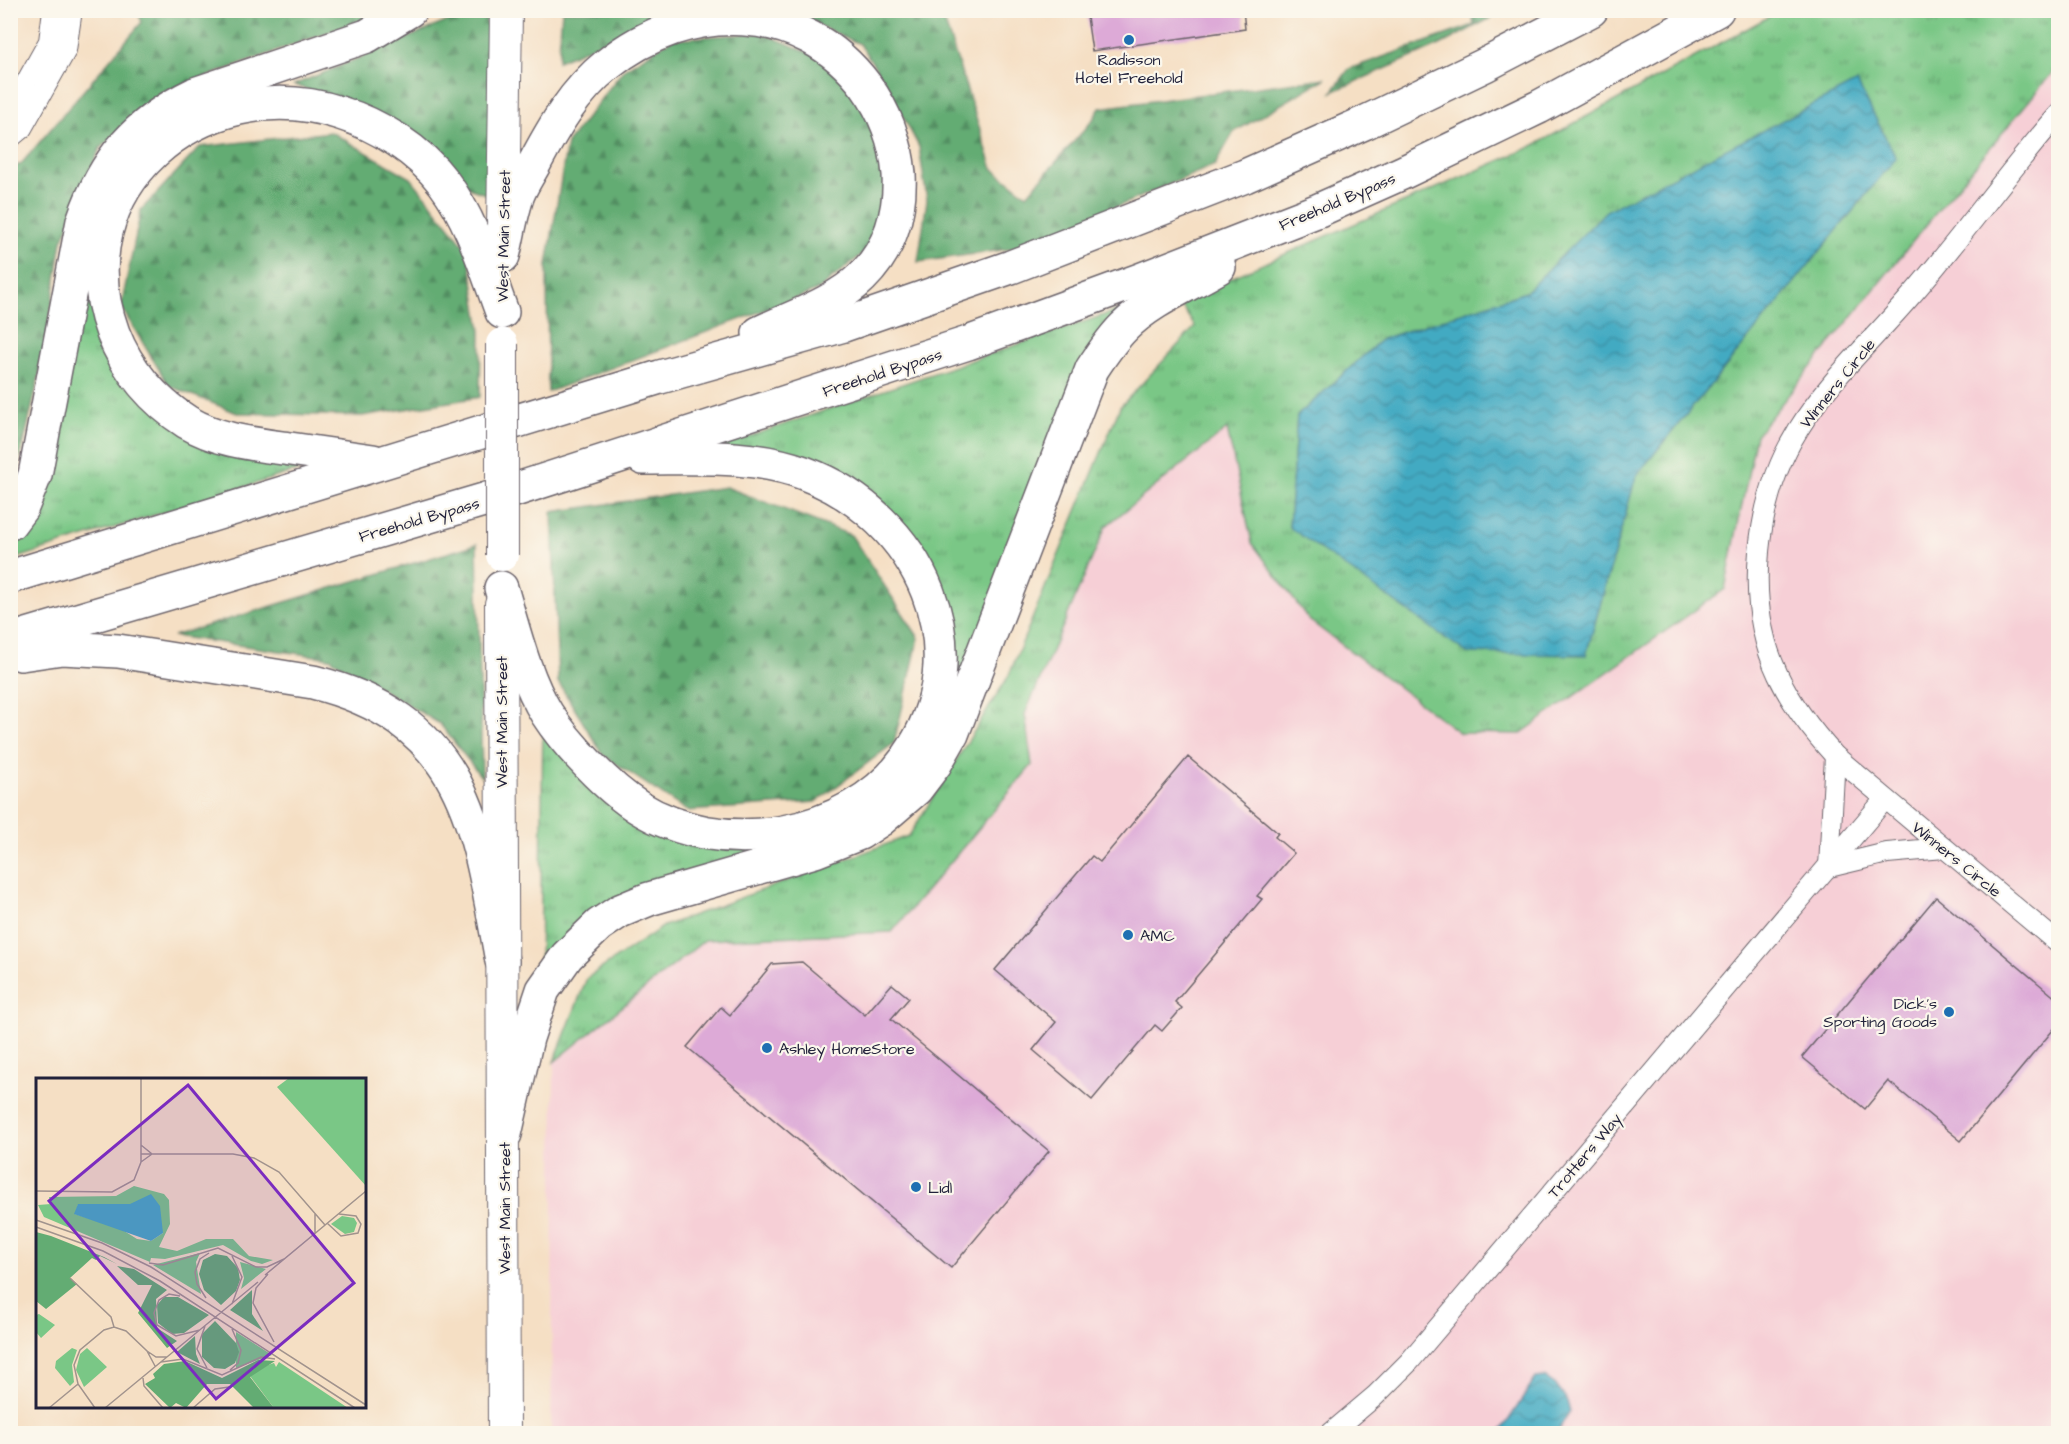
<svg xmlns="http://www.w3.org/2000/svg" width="2069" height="1444" font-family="'Architects Daughter',sans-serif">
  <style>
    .built { fill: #f6cfd6 }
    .grass { fill: url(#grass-tufts); stroke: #4e7460; stroke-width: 1.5; fill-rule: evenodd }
    .forest { fill: url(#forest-firs); stroke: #426757; stroke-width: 1.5 }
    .water { fill: url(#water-waves); stroke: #32667e; stroke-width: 1.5 }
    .building { fill: #ddaad7 }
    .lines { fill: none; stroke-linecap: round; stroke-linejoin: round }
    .street-casing { stroke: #6c646b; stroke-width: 22 }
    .primary-casing { stroke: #6c646b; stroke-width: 34 }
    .highway-casing { stroke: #6c646b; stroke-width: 36 }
    .street { stroke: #fff; stroke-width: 20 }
    .primary { stroke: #fff; stroke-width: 32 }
    .highway { stroke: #fff; stroke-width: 33 }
    .primary-bridge-casing { stroke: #6c646b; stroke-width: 34; stroke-linecap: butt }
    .primary-bridge { stroke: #fff; stroke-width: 32 }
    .poi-dot { fill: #1f6fb2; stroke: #fbf7ec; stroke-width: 2 }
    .labels { text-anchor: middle; stroke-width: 4.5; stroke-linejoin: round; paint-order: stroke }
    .poi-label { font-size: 16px; fill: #22223b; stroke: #fbf7ec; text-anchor: start }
    .street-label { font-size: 16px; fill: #22223b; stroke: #fbf7ec }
    .inset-road { fill: none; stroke: #a1938d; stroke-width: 1.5 }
    .view { fill: #7b2cbf; fill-opacity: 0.15; stroke: #7b2cbf; stroke-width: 3 }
    .inset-edge { fill: none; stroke: #22223b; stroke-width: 3 }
  </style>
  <defs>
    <pattern id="grass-tufts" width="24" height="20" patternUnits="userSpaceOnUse" patternTransform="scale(1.5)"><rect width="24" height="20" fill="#7ac786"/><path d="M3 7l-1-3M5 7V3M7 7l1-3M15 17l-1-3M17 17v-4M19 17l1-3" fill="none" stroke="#64a16f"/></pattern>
    <pattern id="forest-firs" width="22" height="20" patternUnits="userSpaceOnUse" patternTransform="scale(1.5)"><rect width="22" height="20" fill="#63ac73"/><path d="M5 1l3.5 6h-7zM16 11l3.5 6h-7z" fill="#518c60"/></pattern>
    <pattern id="water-waves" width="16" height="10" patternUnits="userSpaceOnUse" patternTransform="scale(1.5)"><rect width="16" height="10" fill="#43aac2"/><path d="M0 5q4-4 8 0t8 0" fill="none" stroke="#388a9f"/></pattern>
  </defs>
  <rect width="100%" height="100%" fill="#fbf7ec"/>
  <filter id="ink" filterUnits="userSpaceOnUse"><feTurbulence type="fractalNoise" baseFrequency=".0167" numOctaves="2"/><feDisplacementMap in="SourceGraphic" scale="12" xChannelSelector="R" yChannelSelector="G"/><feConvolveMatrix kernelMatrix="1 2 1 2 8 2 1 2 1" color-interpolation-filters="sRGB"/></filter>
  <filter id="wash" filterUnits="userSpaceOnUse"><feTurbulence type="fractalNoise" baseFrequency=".008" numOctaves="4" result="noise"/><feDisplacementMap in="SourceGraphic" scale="24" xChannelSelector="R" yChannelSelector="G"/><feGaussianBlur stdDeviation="1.35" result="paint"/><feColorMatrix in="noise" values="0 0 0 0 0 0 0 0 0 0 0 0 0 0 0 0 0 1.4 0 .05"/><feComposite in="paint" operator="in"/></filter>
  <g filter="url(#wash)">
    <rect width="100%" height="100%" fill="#f5dfc4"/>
    <polygon class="built" points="2058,66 2058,1433 551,1434 554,1060 705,940 892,932 1032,765 1025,714 1106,526 1227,429 1252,543 1725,589 1756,435 1944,203"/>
    <g class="grass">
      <path d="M1779 11H2058V66L1944 203 1756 435 1725 589 1520 734 1460 733 1309 620 1252 543 1227 429 1106 526 1025 714 1032 765 892 932 705 940 554 1062 587 978 664 926 909 836 1008 677 1120 407 1195 327 1179 302 1180 300 1531 147ZM1857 83 1896 158 1636 476 1586 655 1289 527 1297 416 1382 339 1526 292Z"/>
      <polygon points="85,278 105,344 206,446 305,468 11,560 11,542 23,531"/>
      <polygon points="1142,302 944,724 955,661 882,504 721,446"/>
      <polygon points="543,716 595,791 782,848 700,876 540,977"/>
    </g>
    <g class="forest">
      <polygon points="137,11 386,11 162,93 100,148 62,241 45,350 21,455 11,472 11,168 21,164 142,22"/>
      <polygon points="472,11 486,11 494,197 471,189 379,114 294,85"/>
      <polygon points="562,11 675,11 558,61"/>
      <polygon points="776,11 941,11 993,169 1027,195 1092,121 1100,108 1326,78 1234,132 1215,165 1023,247 918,262 927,200 919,147 885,82 860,44 794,14"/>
      <polygon points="1472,11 1504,11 1440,45 1332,92 1349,69 1474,25"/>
      <polygon points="762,33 827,60 880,126 889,204 877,242 818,290 548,392 547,265 567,143 624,69 672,39"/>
      <polygon points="331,132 411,178 468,250 481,331 480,397 362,416 237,413 169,386 121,307 141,210 200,147"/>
      <polygon points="726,487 851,535 919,638 894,743 816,802 687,811 603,755 558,682 552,512"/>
      <polygon points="477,544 482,778 440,724 330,658 173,636"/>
    </g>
    <g class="water">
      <polygon points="1857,82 1896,158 1636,476 1586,655 1467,653 1289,527 1297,416 1382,339 1526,292 1606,211"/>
      <path d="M1544 1377C1559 1386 1565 1393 1570 1411L1556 1433H1500L1536 1378Z"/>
    </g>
    <g id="blocks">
      <g class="building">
        <polygon points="1086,10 1243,10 1245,29 1092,51"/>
        <polygon points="1188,757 1278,833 1275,837 1294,853 1257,896 1262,899 1175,1002 1182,1008 1162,1031 1155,1025 1092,1100 1033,1050 1056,1022 995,970 1092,856 1100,862"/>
        <polygon points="1936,897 2058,1000 2058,1024 1961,1141 1888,1081 1865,1109 1802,1057"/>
        <polygon points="802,962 865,1015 892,984 909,998 891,1019 1049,1151 951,1268 687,1047 721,1007 730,1015 772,964"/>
      </g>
    </g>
  </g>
  <g filter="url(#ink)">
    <use href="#blocks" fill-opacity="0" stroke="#6c646b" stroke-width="1.5"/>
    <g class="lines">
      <g class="street-casing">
        <g id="street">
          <polyline points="10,111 49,41 53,10"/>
          <path d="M2058 115C2006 174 1961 239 1909 298 1872 341 1828 381 1798 430 1756 498 1743 601 1778 675 1792 705 1813 732 1835 756L2058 943"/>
          <polyline points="10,138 22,128 66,50 72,10"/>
          <polyline points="1835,756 1829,867 1887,853 1944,848"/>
          <polyline points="1330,1434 1375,1396 1409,1362 1885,799"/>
        </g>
      </g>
      <g class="primary-casing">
        <g id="primary">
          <polyline points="503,229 506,10"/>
          <path d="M501 604C502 880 505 1157 504 1434"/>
        </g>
      </g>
      <g class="highway-casing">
        <g id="highway">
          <path d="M503 256C508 236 511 213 518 194 522 184 528 175 533 166 553 128 574 91 608 64 687 0 802 0 866 86 885 112 896 141 899 174 901 212 890 250 862 277 836 303 792 317 759 333"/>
          <path d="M373 461C345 457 318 453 290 449 254 444 219 441 187 422 154 401 127 370 113 333 59 189 201 68 340 113 379 125 419 150 444 183 472 220 486 269 502 312"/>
          <path d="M10 523 22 507 35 475 83 221C104 160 137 122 195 94L367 36 410 10"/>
          <polyline points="10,577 660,377 844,325 1011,267 1245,176 1364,123 1485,65 1591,10"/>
          <path d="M501 588C513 628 525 679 547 714 567 745 608 788 638 807 721 859 849 839 907 758 983 651 920 516 804 473 754 454 696 458 643 458"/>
          <polyline points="10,640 487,499 968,343 1140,280 1319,210 1402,173 1539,107 1717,10"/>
          <path d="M21 654 62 648 118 651 313 682C468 721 477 826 502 961"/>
          <path d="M505 1134 527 1038 543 990 567 956 599 925 620 911 649 899 815 851 860 833 880 820 916 789 935 764 952 734 1092 369C1102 354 1111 340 1124 327 1150 301 1187 286 1219 267"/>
        </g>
      </g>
      <use href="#street" class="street"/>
      <use href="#primary" class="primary"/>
      <use href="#highway" class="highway"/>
      <g class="primary-bridge-casing">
        <polyline id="primary-bridge" points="502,555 502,344"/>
      </g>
      <use href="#primary-bridge" class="primary-bridge"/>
    </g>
  </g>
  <g class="poi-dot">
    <circle cx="1129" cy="40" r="6"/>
    <circle cx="1128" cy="935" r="6"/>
    <circle cx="1949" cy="1012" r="6"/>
    <circle cx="767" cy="1048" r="6"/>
    <circle cx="916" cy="1187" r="6"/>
  </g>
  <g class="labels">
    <g class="poi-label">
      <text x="1129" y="65" text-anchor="middle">Radisson<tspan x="1129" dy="18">Hotel Freehold</tspan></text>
      <text x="1140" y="941">AMC</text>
      <text x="1937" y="1009" text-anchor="end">Dick's<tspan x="1937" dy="18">Sporting Goods</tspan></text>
      <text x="779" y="1054">Ashley HomeStore</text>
      <text x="928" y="1193">Lidl</text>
    </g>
    <g class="street-label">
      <text transform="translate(1337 201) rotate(-23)" y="6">Freehold Bypass</text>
      <text transform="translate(503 236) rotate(-89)" y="6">West Main Street</text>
      <text transform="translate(882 372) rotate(-18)" y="6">Freehold Bypass</text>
      <text transform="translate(1837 383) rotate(-51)" y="6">Winners Circle</text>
      <text transform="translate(419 519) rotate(-16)" y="6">Freehold Bypass</text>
      <text transform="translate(501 722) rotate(-90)" y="6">West Main Street</text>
      <text transform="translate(1957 859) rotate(39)" y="6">Winners Circle</text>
      <text transform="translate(1584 1155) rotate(-50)" y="6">Trotters Way</text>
      <text transform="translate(504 1208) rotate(-90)" y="6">West Main Street</text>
    </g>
  </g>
  <g transform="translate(36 1078)">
    <rect width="330" height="330" fill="#f5dfc4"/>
    <path d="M98 108 128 116 133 122 134 146 123 169 141 173 170 161H197L213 178 237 182 226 186 215 183 187 167 129 181 115 180 114 184 8 139 2 127 15 126 13 119 80 118ZM94 126 127 155 115 163 101 161 85 151 39 136 42 127ZM306 138 318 140 321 145 318 154 309 156 295 146ZM164 175 160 184 165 216 117 187ZM204 184 230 191 205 211 208 200ZM3 236 19 247 5 260 0 254V237ZM200 254 236 277 200 290ZM36 270 41 272 36 287 38 304 34 308 19 290 20 283ZM51 270 71 289 48 309 40 292 44 276ZM243 284 312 330H238L214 298 232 287 238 285 240 289Z" fill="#7ac786" fill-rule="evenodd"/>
    <path d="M0 154 15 158 68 179 81 186 64 178 60 182 56 180 34 200 41 206 10 231 0 223ZM179 176 191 178 202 190 204 202 200 213 185 227 168 212 163 196 167 182ZM81 188 98 191 131 212 120 221 121 250 141 263 131 270 102 235 116 207H102ZM216 212V236L227 253 194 232ZM128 219H142L173 237 148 255 136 256 122 245 121 227ZM179 243 200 265 203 274 199 285 189 291 178 290 166 279V256ZM159 258 160 276 164 286 141 274ZM222 282 239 283 214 299 238 330H218L194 306H171L150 330 140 325 134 330 109 306 119 300 117 296 128 286 149 283 186 300Z" fill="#63ac73"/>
    <path d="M253 0H330V108L241 9Z" fill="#7ac786"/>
    <path d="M115 116 124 128 127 155 115 163 38 136 42 126H94Z" fill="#43aac2"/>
    <path class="inset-road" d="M105 76H197L218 80 243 94 289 147M105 84 116 76 105 67M0 113 76 114 98 102 105 84V0M279 135V155M0 142 66 165 115 189 330 327M291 145 305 158 322 155 325 146 320 138 303 136M0 149 67 173 124 203 319 330M196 178 206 199 196 226M113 185 127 187 182 170 220 189H231L248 181M232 196 220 210 217 225 238 264M229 197 330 113M34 200 75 239 78 249M144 218 133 216 123 222 118 235 121 247 140 258 164 252M170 220 161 206 159 194 164 181 173 175M169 248 161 271 171 290M111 273 120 279H131M125 284 147 281 186 297 225 279 239 281M194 292 202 285 205 272 196 251M107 300 108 308 127 330M13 330 42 306M59 330 42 306 38 287 44 272 68 252 78 249 90 253 111 273 119 288M69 330 222 204M157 330 179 311 193 309"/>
    <path class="view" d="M152 7 318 205 180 321 13 123Z"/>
    <rect width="330" height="330" class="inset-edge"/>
  </g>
  <rect width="2069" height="1444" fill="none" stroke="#fbf7ec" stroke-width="36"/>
</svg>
